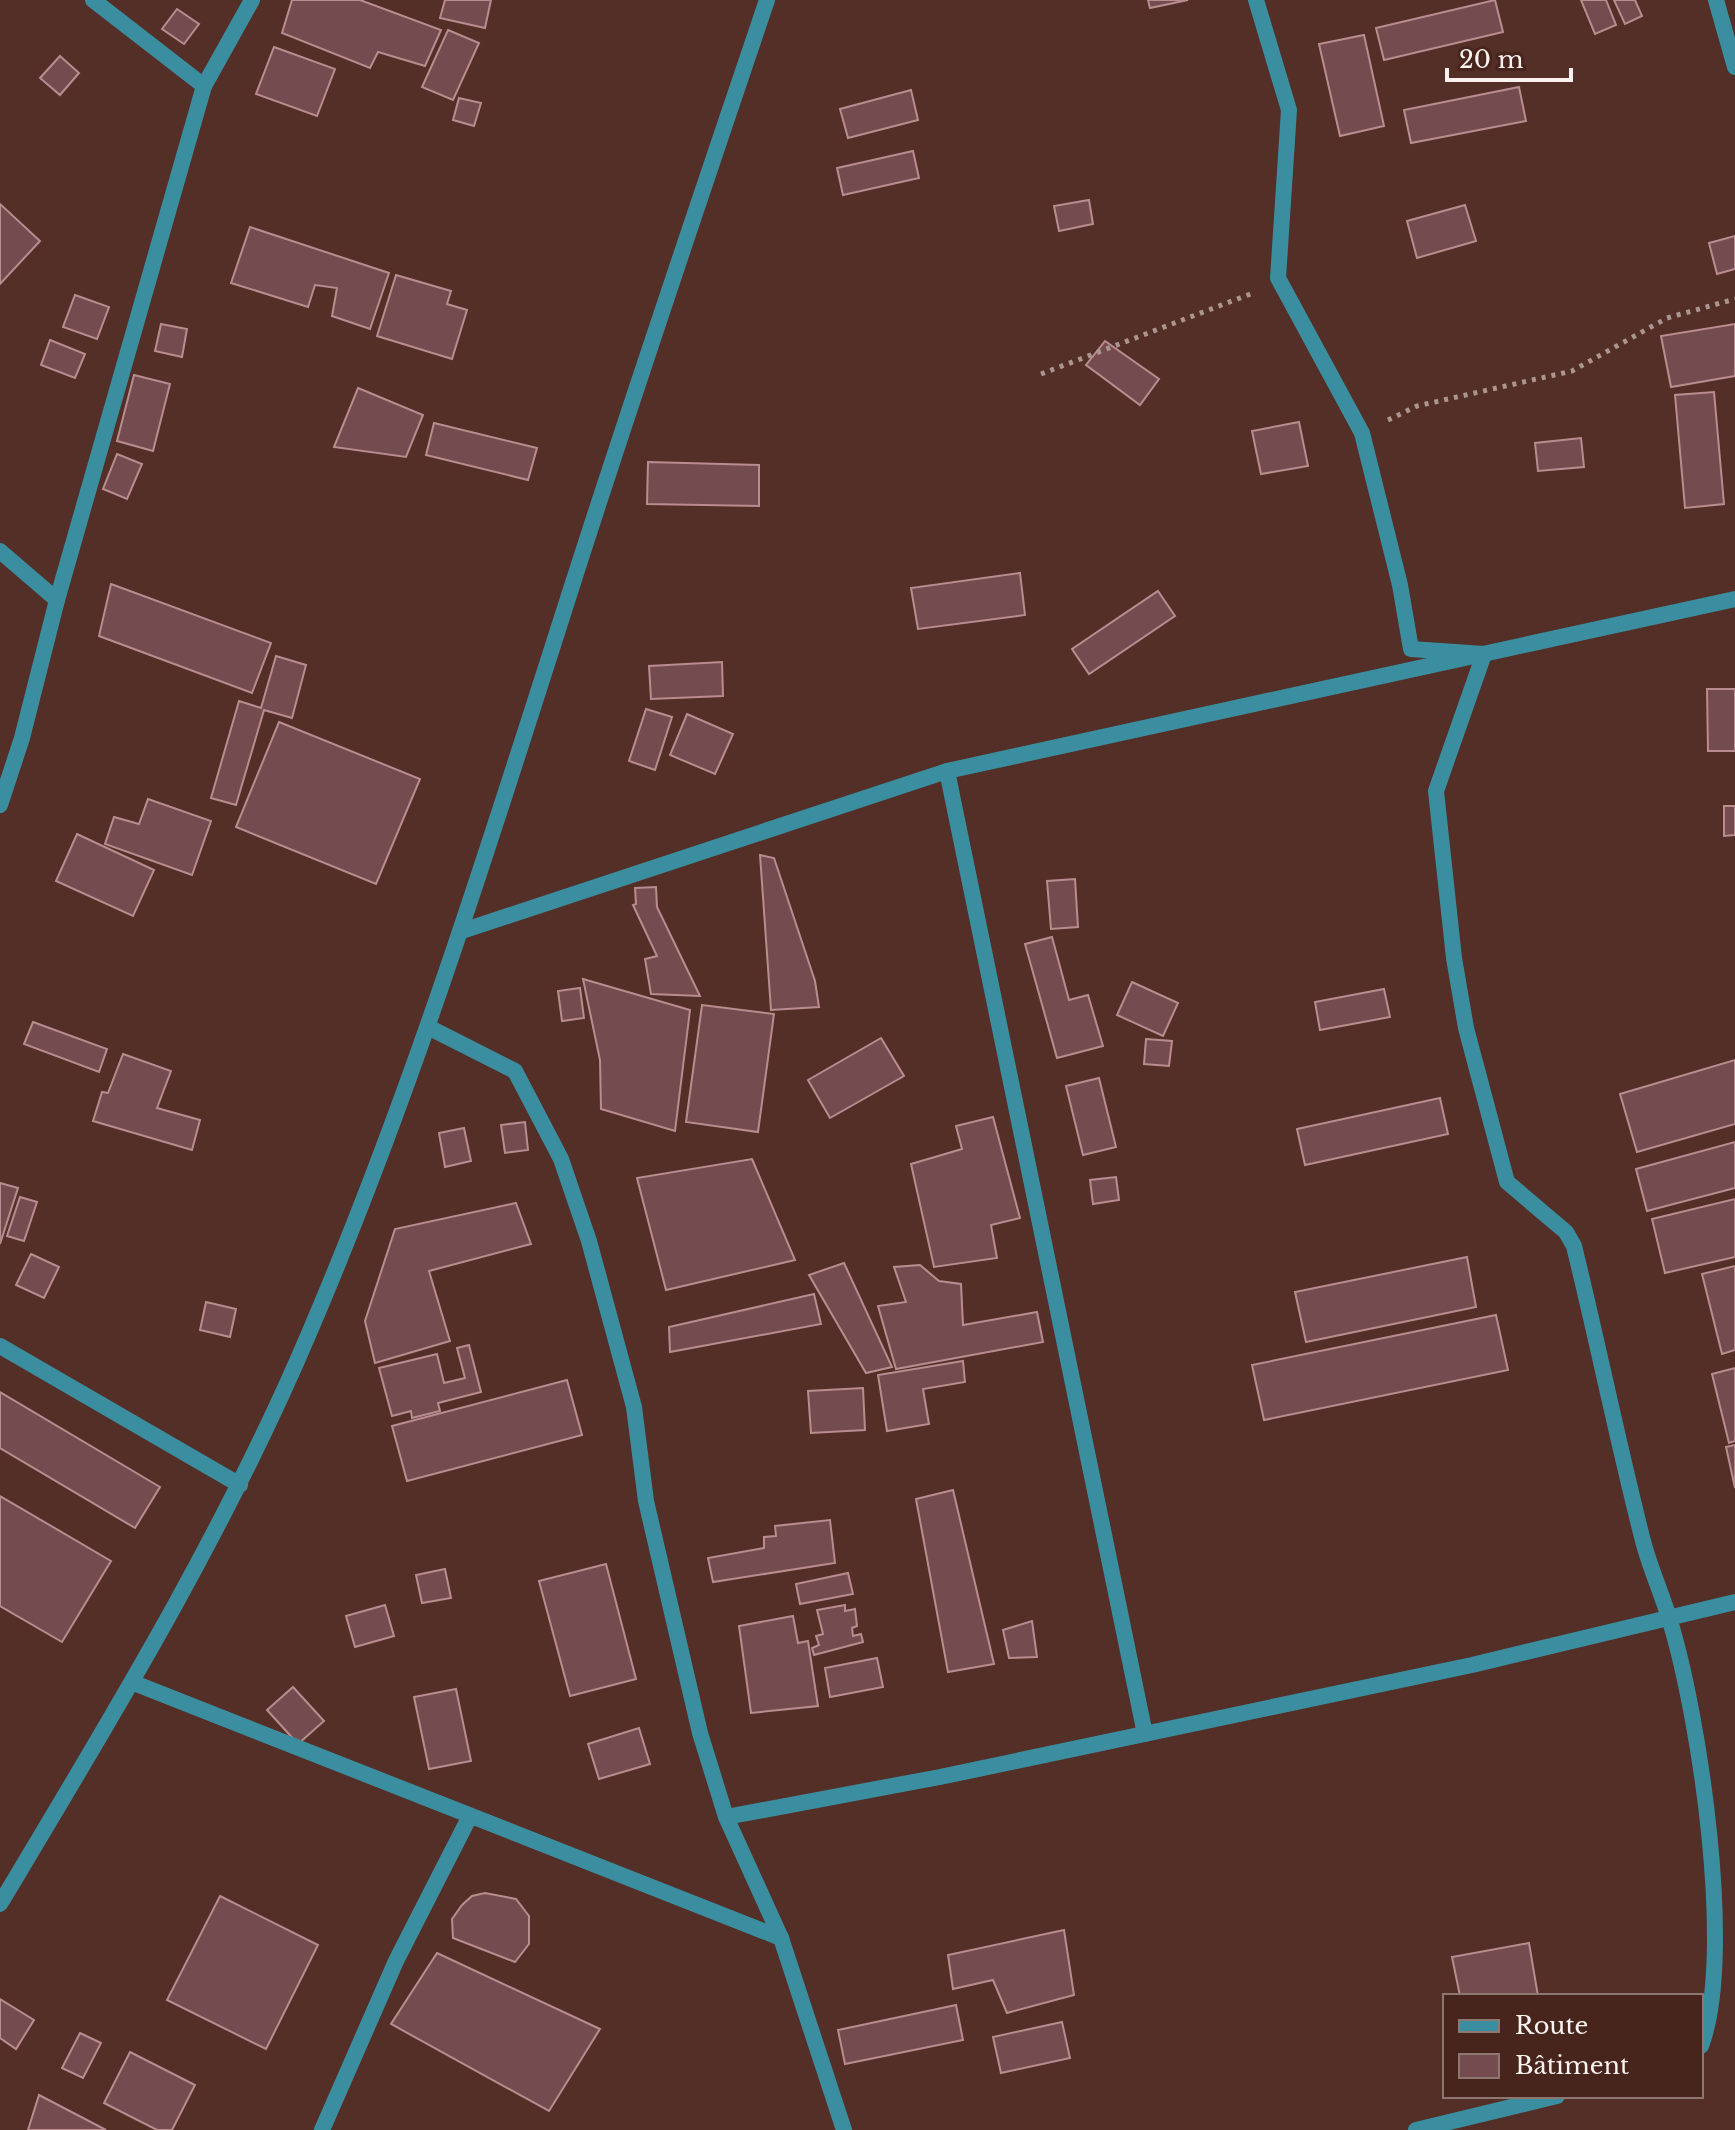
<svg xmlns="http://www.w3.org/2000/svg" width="1735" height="2130" font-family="'Libre Baskerville',serif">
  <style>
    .building { fill: #744c50; stroke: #b98c90; stroke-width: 2 }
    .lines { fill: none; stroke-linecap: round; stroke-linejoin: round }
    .path { stroke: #ab958f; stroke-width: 5; stroke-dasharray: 4 6; stroke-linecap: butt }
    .minor { stroke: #3b8e9f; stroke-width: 16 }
    .tertiary { stroke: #3b8e9f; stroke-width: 16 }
  </style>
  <rect width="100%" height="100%" fill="#532f27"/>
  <g class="building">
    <polygon points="292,0 360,0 441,30 425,66 378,52 370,68 282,33"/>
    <polygon points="445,0 491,0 485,28 440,18"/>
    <polygon points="1148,0 1188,0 1150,8"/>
    <polygon points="1495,0 1503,32 1384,60 1376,28"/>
    <polygon points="1581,0 1606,0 1616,25 1595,34"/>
    <polygon points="1614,0 1635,0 1642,16 1625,24"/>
    <polygon points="177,9 199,24 184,44 162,29"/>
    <polygon points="448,30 479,43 453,100 422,87"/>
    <polygon points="1364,35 1384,126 1340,136 1319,44"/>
    <polygon points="274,47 335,69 317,116 256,94"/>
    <polygon points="60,56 79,73 60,95 40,78"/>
    <polygon points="1519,87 1526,121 1411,143 1404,110"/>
    <polygon points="911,90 918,120 848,138 840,109"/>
    <polygon points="459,98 481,103 474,126 453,120"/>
    <polygon points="913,151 919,178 843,195 837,168"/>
    <polygon points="1089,200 1093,224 1059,231 1054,206"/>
    <polygon points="0,204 40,241 0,284"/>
    <polygon points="1465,205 1476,241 1417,258 1407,221"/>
    <polygon points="250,227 389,273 370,329 332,316 337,288 315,285 308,307 231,283"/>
    <polygon points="1735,236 1735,269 1717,274 1709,243"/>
    <polygon points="396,275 451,291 447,304 467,310 452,359 377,336"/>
    <polygon points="75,295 109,307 97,339 63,327"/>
    <polygon points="161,324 187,329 182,357 155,351"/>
    <polygon points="1735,324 1735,376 1671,387 1661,336"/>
    <polygon points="50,340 85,354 75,378 41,365"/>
    <polygon points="1105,341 1159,379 1140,405 1086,365"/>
    <polygon points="134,375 170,384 153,451 117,441"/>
    <polygon points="358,388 423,415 406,457 334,447"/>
    <polygon points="1714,392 1724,504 1685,508 1675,395"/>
    <polygon points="1299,422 1308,466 1261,474 1252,431"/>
    <polygon points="434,423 537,448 528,480 426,455"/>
    <polygon points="1581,438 1584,467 1538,471 1535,443"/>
    <polygon points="117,454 142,464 127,499 103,489"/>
    <polygon points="648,462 759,465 759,506 647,504"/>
    <polygon points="1020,573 1025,615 918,629 911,588"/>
    <polygon points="111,584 271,643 252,693 99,636"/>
    <polygon points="1158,591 1175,616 1089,674 1072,649"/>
    <polygon points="276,656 306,665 292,718 264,710 236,805 211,798 239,701 261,708"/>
    <polygon points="722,662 723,696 651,699 649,666"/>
    <polygon points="1707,689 1735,689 1735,751 1708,751"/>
    <polygon points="646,709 672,717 655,770 629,761"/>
    <polygon points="687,714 733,734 715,774 670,755"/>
    <polygon points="279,722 420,779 376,884 236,827"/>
    <polygon points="148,799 211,821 192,875 105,844 114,817 139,824"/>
    <polygon points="1724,806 1735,806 1735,835 1724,836"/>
    <polygon points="77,834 154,870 133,916 56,881"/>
    <polygon points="760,855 774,858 815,981 819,1007 771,1010"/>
    <polygon points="1075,879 1078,927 1051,929 1047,881"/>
    <polygon points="656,887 657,907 700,996 651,994 645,959 657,956 633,905 636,904 635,888"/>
    <polygon points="1052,937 1069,1000 1088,995 1103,1046 1057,1058 1025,944"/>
    <polygon points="583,979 690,1010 675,1131 601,1109 600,1060"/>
    <polygon points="1132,982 1178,1003 1163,1036 1117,1015"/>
    <polygon points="580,988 584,1018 562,1021 558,991"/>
    <polygon points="1384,989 1390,1017 1320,1030 1315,1002"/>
    <polygon points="702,1005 774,1014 758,1132 686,1122"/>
    <polygon points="33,1022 107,1049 99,1072 24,1044"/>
    <polygon points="881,1038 904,1076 830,1118 808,1080"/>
    <polygon points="1146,1039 1172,1041 1169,1066 1144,1064"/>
    <polygon points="123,1054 171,1071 157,1108 200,1120 192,1150 93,1121 102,1092 108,1093"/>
    <polygon points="1735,1060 1735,1124 1637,1152 1620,1094"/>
    <polygon points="1099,1078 1116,1147 1083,1155 1066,1086"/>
    <polygon points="1440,1098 1448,1134 1305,1165 1297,1129"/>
    <polygon points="993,1117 1020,1218 991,1225 997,1258 934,1267 911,1164 962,1149 956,1126"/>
    <polygon points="525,1122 528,1150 505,1153 501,1125"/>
    <polygon points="464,1128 471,1161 445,1167 439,1133"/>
    <polygon points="1735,1142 1735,1188 1647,1211 1636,1169"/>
    <polygon points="752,1159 795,1260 666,1290 637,1178"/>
    <polygon points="1116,1177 1119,1200 1093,1204 1090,1180"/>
    <polygon points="0,1183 18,1188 0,1244"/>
    <polygon points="20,1197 37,1202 24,1241 7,1236"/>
    <polygon points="1735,1199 1735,1257 1665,1273 1652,1219"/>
    <polygon points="516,1203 531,1244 429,1271 450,1341 375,1363 365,1321 395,1229"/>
    <polygon points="31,1254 59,1267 44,1298 16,1285"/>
    <polygon points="1467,1257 1476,1307 1306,1342 1295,1292"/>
    <polygon points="844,1263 892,1367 866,1373 809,1275"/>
    <polygon points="920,1265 939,1281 961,1284 963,1325 1037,1312 1043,1342 896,1369 878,1306 906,1302 894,1267"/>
    <polygon points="1735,1266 1735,1350 1722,1354 1702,1274"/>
    <polygon points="814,1294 821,1324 670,1352 669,1327"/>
    <polygon points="206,1302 236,1309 230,1337 200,1330"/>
    <polygon points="1496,1315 1508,1370 1264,1420 1252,1365"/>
    <polygon points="469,1345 481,1392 438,1403 440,1411 412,1418 411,1411 392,1416 379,1368 437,1354 444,1383 465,1378 457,1348"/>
    <polygon points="963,1361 965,1382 923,1389 929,1424 887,1431 878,1375"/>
    <polygon points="1735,1368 1735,1441 1729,1443 1712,1374"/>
    <polygon points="567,1380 582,1435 407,1481 392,1426"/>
    <polygon points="863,1388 865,1430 811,1433 808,1391"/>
    <polygon points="0,1392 160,1487 135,1528 0,1448"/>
    <polygon points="1735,1445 1735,1488 1726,1447"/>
    <polygon points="953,1490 994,1664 948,1672 916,1499"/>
    <polygon points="0,1496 111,1561 62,1642 0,1606"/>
    <polygon points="830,1520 835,1563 713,1582 708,1558 764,1548 764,1537 776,1536 775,1526"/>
    <polygon points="606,1564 636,1679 570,1696 539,1581"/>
    <polygon points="445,1569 451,1598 422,1603 416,1575"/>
    <polygon points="848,1573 853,1594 800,1604 796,1584"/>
    <polygon points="385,1605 394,1636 355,1647 346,1616"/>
    <polygon points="845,1605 845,1611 855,1609 857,1626 852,1628 853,1636 861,1634 863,1642 814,1655 812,1648 819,1645 816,1636 823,1634 817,1610"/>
    <polygon points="793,1616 798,1643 808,1641 818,1706 751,1713 739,1626"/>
    <polygon points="1032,1621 1037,1657 1009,1658 1003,1630"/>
    <polygon points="877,1658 883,1687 830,1697 825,1668"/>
    <polygon points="293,1687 324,1721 298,1744 267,1710"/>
    <polygon points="456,1689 471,1761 429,1769 414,1697"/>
    <polygon points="639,1728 650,1764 599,1779 588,1744"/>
    <polygon points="485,1893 516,1899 529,1916 529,1944 515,1962 453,1938 452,1919 462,1905 472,1896"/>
    <polygon points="220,1896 318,1945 266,2049 167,2000"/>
    <polygon points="1064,1930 1074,1995 1007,2013 993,1980 953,1989 948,1955"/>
    <polygon points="1529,1943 1538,1996 1460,1996 1452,1957"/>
    <polygon points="437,1953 600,2029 549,2111 391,2024"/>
    <polygon points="0,1999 34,2020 16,2049 0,2038"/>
    <polygon points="956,2005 963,2040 845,2064 838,2030"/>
    <polygon points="1062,2022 1070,2058 1001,2073 993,2037"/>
    <polygon points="80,2033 101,2043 83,2078 62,2068"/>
    <polygon points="130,2052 195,2085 172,2130 157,2130 104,2103"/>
    <polygon points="39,2095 106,2130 28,2130"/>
  </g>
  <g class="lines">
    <g class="path">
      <polyline points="1041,374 1253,293"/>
      <polyline points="1388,420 1417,406 1572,371 1667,318 1735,299"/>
    </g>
    <g class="minor">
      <polyline points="93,0 204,86"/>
      <path d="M1256 0 1289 110 1278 278 1362 433 1400 585 1411 649 1484 654 1436 791 1454 958 1466 1028 1507 1182 1566 1232 1574 1246C1598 1344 1618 1443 1643 1541 1650 1568 1662 1594 1670 1621 1700 1720 1735 1956 1701 2046"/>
      <polyline points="1716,0 1735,67"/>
      <polyline points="0,551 57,600"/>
      <polyline points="0,805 22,738 57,600 204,86 252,0"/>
      <polyline points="462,931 947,771"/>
      <polyline points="430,1028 515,1071 561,1159 589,1241 634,1407 646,1501 700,1733 726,1817 781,1938 844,2130"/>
      <polyline points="0,1346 240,1485"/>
      <polyline points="134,1683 781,1938"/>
      <polyline points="1145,1734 947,771 1735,599"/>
      <polyline points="726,1817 940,1777 1472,1665 1735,1602"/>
      <polyline points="322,2130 396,1961 470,1816"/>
      <polyline points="1416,2130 1557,2096"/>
    </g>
    <path class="tertiary" d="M0 1904C112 1717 225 1532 310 1331 413 1090 491 839 571 589 634 392 701 196 767 0"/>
  </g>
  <rect x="1443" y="1994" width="260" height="104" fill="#47251d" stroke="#8f7771" stroke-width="2"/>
  <rect x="1459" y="2020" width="40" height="12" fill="#3b8e9f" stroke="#8f7771" stroke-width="2"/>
  <text x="1515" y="2034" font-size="24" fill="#fcf3f0">Route</text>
  <rect x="1459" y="2054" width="40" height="24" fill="#744c50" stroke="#8f7771" stroke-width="2"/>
  <text x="1515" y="2074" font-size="24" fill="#fcf3f0">Bâtiment</text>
  <path d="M1447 68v12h124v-12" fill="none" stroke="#fcf3f0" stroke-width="4"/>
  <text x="1459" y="68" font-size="24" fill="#fcf3f0" stroke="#47251d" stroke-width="6" paint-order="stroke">20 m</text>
</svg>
